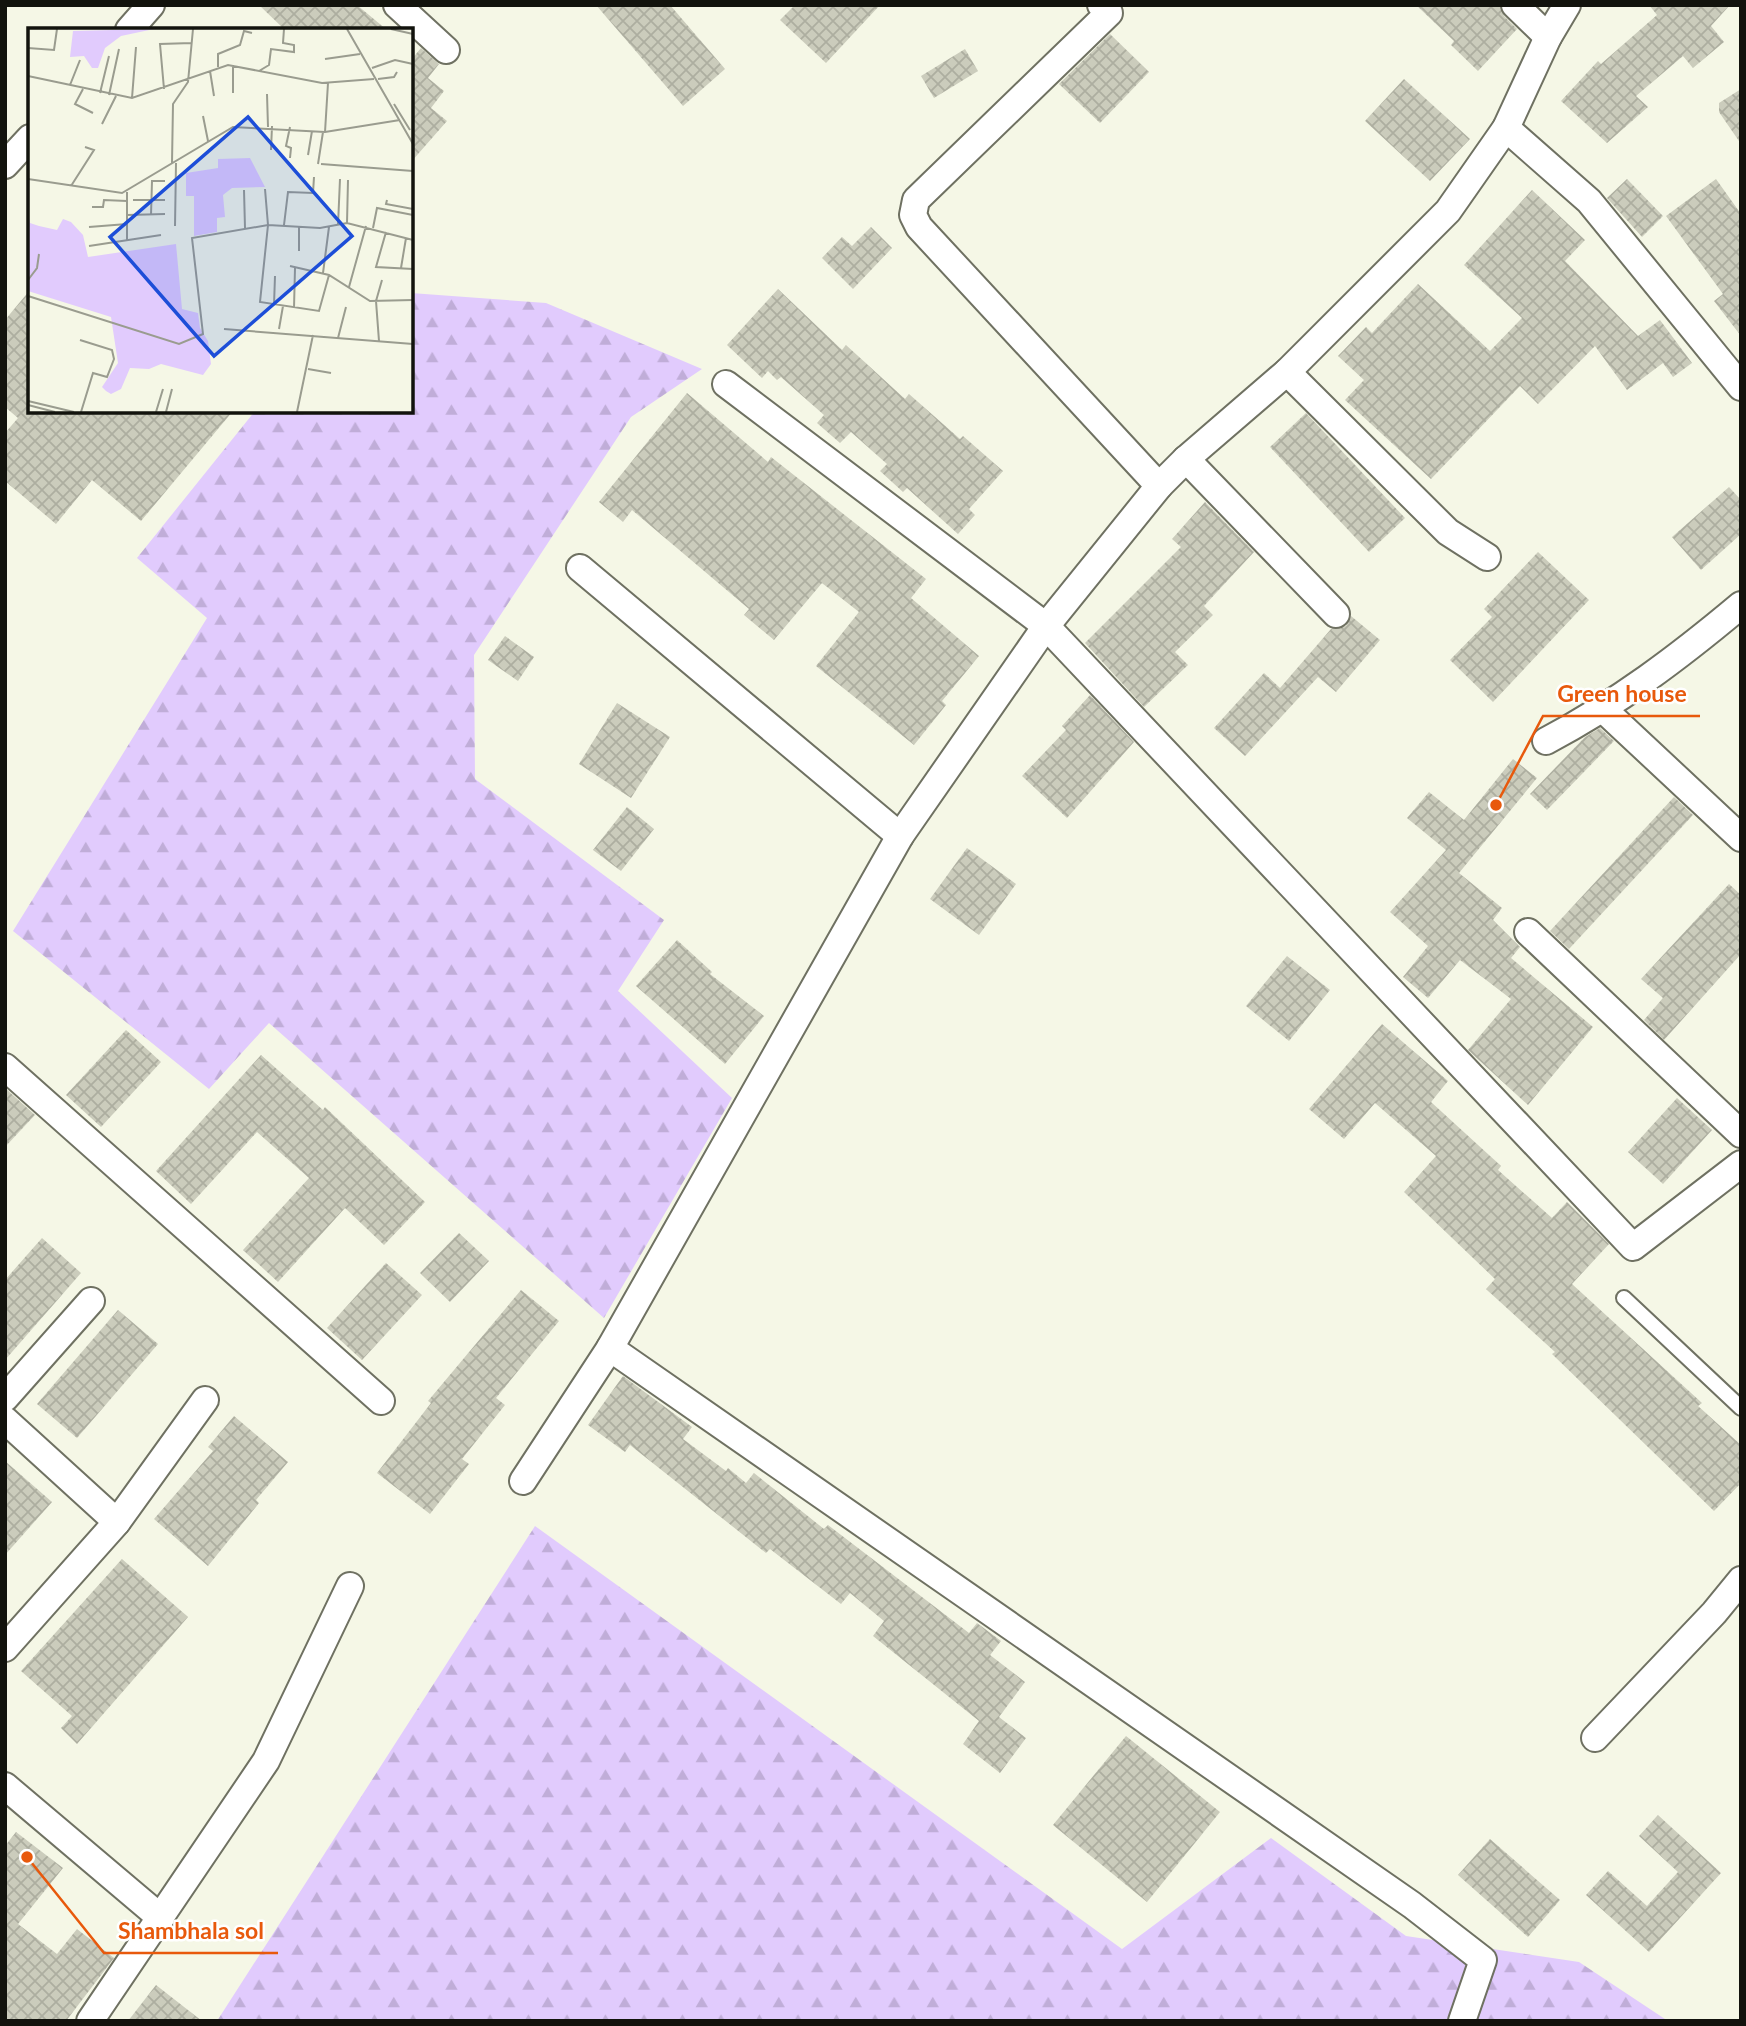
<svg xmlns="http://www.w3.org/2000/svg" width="1746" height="2026" font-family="Lato,sans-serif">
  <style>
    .forest { fill: url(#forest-firs) }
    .building { fill: url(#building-cross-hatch) }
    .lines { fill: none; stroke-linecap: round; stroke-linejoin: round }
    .service-casing { stroke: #6f7162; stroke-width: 18 }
    .minor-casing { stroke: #6f7162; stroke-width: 30 }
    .service { stroke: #fff; stroke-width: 14 }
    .minor { stroke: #fff; stroke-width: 26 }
    .inset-road { fill: none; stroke: #9a9c8f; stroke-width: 2 }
    .view { fill: #1d4ed8; fill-opacity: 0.15; stroke: #1d4ed8; stroke-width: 3.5 }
    .inset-edge { fill: none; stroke: #12130d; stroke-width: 3.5 }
    .leader { fill: none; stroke: #e8590c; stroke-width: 2.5 }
    .callout-dot { fill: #e8590c; stroke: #fff; stroke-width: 2.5 }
    .callout-label { font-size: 23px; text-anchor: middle; font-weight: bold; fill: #e8590c; stroke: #fff; stroke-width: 5; stroke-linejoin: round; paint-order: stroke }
  </style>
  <defs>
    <pattern id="forest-firs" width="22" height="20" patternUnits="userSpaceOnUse" patternTransform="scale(1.75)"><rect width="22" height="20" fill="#e1cbfd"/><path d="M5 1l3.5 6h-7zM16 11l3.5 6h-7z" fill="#c0add8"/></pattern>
    <pattern id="building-cross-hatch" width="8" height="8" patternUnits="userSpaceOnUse" patternTransform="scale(1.75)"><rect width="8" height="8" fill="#cbccbc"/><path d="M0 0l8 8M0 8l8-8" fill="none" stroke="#adaea0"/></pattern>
  </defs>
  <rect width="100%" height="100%" fill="#f5f7e6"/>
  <g class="forest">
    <polygon points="411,293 546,303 702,369 631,417 474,655 475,779 664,920 618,991 732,1098 604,1318 269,1023 209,1089 13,931 207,618 137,558 255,411 411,411"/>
    <polygon points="535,1526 1122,1949 1271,1838 1406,1936 1579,1962 1668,2021 217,2021"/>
  </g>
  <g class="building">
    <polygon points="259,5 357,5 387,30 285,30"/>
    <polygon points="596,5 670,5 725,69 683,106"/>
    <polygon points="795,5 880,5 826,63 780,20"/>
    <polygon points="1416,5 1500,5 1504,16 1517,29 1478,71 1451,45 1454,41"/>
    <polygon points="1649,5 1730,5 1711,26 1724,42 1693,68 1683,56 1636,96 1648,107 1607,143 1561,101 1598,61 1601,64 1657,15"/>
    <polygon points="1110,34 1149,72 1100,123 1059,84"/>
    <polygon points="421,48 439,64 428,78 444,91 431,108 447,121 411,162 411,60"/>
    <polygon points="965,49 978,71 934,98 921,76"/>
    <polygon points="1404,79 1470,139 1430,181 1365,121"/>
    <polygon points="1741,89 1741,144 1719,112 1719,103"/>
    <polygon points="1627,179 1663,216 1642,237 1607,198"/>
    <polygon points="1716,179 1741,214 1741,336 1714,301 1723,294 1666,216"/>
    <polygon points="1532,190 1585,240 1565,261 1638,336 1660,320 1692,363 1673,377 1663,363 1627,390 1595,346 1538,404 1520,386 1431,479 1345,400 1364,380 1338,356 1366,327 1372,333 1418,284 1490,351 1522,318 1464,265"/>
    <polygon points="871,227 892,248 853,289 822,258 842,237 852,246"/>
    <polygon points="778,289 842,350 846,345 905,399 909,394 960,439 963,436 1003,471 969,509 975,515 958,534 907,488 903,492 880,471 887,464 851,432 840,443 817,423 824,415 781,377 777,380 768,371 762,378 727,345"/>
    <polygon points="30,290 30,411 233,411 141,521 92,480 56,524 5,481 5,433 18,418 5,407 5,320"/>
    <polygon points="687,393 768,462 771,457 926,579 911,598 979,656 942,701 946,705 914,745 816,666 859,612 822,583 774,640 744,615 749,609 632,510 623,522 599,502"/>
    <polygon points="1306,413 1405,518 1369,552 1270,447"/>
    <polygon points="1729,487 1741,500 1741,534 1701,570 1672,537"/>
    <polygon points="1205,502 1254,552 1204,606 1213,615 1175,652 1188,665 1144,707 1085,643 1181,547 1172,539"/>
    <polygon points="1538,552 1589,600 1493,702 1450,660 1492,617 1484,609"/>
    <polygon points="1351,616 1380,640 1336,692 1318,677 1245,756 1214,728 1264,673 1280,688 1331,629 1346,626"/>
    <polygon points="505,636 534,657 518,681 488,660"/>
    <polygon points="1090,695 1134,742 1067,818 1022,776 1066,730 1062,726"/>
    <polygon points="617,703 670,737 631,798 579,764"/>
    <polygon points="1600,728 1614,741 1547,810 1530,794 1585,737"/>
    <polygon points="1513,759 1537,778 1459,873 1502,908 1493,920 1520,947 1511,958 1593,1027 1528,1105 1468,1050 1511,999 1460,960 1428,998 1403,977 1428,946 1390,912 1446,850 1407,818 1429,792 1464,820"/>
    <polygon points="1674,797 1693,815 1569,949 1550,931"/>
    <polygon points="627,807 654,829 621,871 593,850"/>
    <polygon points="967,848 1016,884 979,935 930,899"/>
    <polygon points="1729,884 1741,895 1741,954 1664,1040 1644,1020 1663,998 1641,979"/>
    <polygon points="677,940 712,972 710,974 764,1016 725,1064 636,986"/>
    <polygon points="1287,956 1330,990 1289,1041 1246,1006"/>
    <polygon points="1382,1024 1448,1081 1431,1102 1501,1166 1498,1170 1552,1218 1567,1202 1609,1244 1572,1284 1702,1403 1698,1406 1741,1445 1741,1483 1714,1511 1552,1354 1555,1352 1486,1289 1495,1279 1404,1192 1436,1156 1375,1103 1344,1139 1309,1109"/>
    <polygon points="126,1030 161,1062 101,1127 66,1095"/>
    <polygon points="261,1055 323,1110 325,1107 425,1202 384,1245 345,1208 278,1282 243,1250 309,1178 257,1132 191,1204 156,1171"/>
    <polygon points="5,1088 35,1115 5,1147"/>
    <polygon points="1677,1098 1712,1130 1663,1184 1628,1152"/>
    <polygon points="459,1233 489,1261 450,1302 420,1273"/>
    <polygon points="42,1238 81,1273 5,1360 5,1280"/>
    <polygon points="386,1263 422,1295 362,1360 327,1328"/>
    <polygon points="521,1290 559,1321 496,1398 505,1405 462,1459 469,1464 430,1514 377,1473 431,1403 428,1401"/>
    <polygon points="118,1310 158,1344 77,1438 37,1404"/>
    <polygon points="623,1376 692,1427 683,1439 726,1471 728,1468 746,1483 754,1473 824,1529 828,1525 969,1633 977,1623 1001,1641 990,1655 1025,1682 999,1717 1026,1738 1000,1773 963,1744 979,1721 873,1636 884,1621 850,1593 841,1604 770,1549 766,1553 630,1445 625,1452 588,1425"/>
    <polygon points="234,1416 288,1462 256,1500 259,1503 208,1566 154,1519 213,1451 208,1447"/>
    <polygon points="5,1461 52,1502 5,1555"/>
    <polygon points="122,1559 188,1617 77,1744 61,1728 72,1716 21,1671"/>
    <polygon points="1126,1736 1220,1812 1147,1902 1053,1825"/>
    <polygon points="1658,1815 1721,1873 1649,1952 1586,1895 1608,1871 1647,1906 1678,1872 1639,1836"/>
    <polygon points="16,1832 63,1868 18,1924 57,1954 77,1929 114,1958 66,2021 5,2021 5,1846"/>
    <polygon points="1490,1839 1560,1900 1528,1937 1458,1875"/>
    <polygon points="156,1985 202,2021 128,2021"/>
  </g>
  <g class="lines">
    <g class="service-casing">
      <polyline id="service" points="1624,1298 1741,1408"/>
    </g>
    <g class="minor-casing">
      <g id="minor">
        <polyline points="397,5 446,50"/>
        <polyline points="1101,5 1109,13 916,200 913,215 919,227 1159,486"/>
        <polyline points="1515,5 1548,37"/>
        <polyline points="129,30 151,5"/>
        <polyline points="1506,128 1589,201 1741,387"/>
        <polyline points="5,165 30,138"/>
        <polyline points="1287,372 1448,532 1487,557"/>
        <polyline points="726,384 1046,626 1633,1247 1741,1164"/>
        <polyline points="1186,459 1336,614"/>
        <polyline points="580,568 900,836"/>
        <polyline points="1604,710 1741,838"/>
        <path d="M1546 741C1618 703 1679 657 1741 605"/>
        <polyline points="1528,932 1741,1134"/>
        <polyline points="5,1067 381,1401"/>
        <polyline points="5,1398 91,1301"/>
        <polyline points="5,1420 117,1522"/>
        <polyline points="523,1481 610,1348"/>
        <polyline points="5,1648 117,1522 205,1400"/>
        <polyline points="1595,1738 1714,1613 1741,1580"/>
        <polyline points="5,1786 161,1918"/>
        <polyline points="90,2021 266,1761 350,1586"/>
        <polyline points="1462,2021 1483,1960 1412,1905 610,1348 900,836 1046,626 1159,486 1186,459 1287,372 1448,211 1506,128 1548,37 1567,5"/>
      </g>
    </g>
    <use href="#service" class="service"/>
    <use href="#minor" class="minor"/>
  </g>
  <g transform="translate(28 28)">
    <rect width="385" height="385" fill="#f5f7e6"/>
    <path d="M126 1 93 8 77 20 70 40H64L56 28 42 29 45 3ZM222 130 237 159 204 160 195 167 197 189 189 190V204L166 208V168H158V145L190 140V131ZM0 183 2 195 11 198 29 202 35 191 43 194 55 207 60 229 148 216 154 281 170 285 172 300 180 313 183 336 175 347 133 336 121 341 102 340 93 361 83 366 78 363 74 359 90 335 83 289 0 263Z" fill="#e1cbfd"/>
    <path class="inset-road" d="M319 1 385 116M363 1 385 6M0 20 26 22 29 1M297 31 332 26M205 37V65M190 39V26L212 17 216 3 224 5M344 40 367 32 385 36M182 43 186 68M231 43 241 37 243 21 266 24V17L255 15 256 1M0 48 104 70 200 37 294 55 346 51M350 51 366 49 369 44M42 57 52 32M55 61 47 76 65 85M136 61 132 16 164 15M72 65 81 28M239 66 240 99M81 67 91 21M104 70 108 19M366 76 382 102M175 88 180 113M74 96 88 68M297 104 300 55M243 122 244 98M280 127 284 103M262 130 263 120 258 118 262 99M144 135 145 76 160 54 165 1M290 136 295 104M293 136 385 143M0 151 94 165 205 99 297 104 372 92M43 158 66 122 57 119M237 161 240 197 232 274 291 283 301 247M216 162 217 200M99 164V214M105 172H137M359 172 358 176 385 181M64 179H75L76 172 99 173M99 187 137 186M123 187 124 153H137M319 195 320 152M256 197 260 164 285 165 286 149M310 197 312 151M147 198 148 135M61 199 99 196M345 200 349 180 385 187M358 204 348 239 385 241M61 218 133 207M271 223V199M262 238 301 247 342 273 385 272M373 240 378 210M295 245 301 199M0 252 9 240 11 226M321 259 338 198M0 268 151 316 175 306 164 210 240 197 292 200 319 195 385 212M246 277 247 248M266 280 267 240M196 301 385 316M251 301 255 278M310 310 318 279M52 312 84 322 86 331 79 349 65 345 53 384M351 313 348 273 354 252M280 341 303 345M0 373 46 384M0 377 27 384M128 384 135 361M138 384 144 361M269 384 285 307"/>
    <path class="view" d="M220 89 324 208 186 328 82 209Z"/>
    <rect width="385" height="385" class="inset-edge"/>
  </g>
  <path class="leader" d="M1496 805L1543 716H1700M27 1857L104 1953H278"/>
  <g class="callout-dot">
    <circle cx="1496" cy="805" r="7"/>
    <circle cx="27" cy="1857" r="7"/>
  </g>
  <g class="callout-label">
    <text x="1622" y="702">Green house</text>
    <text x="191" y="1939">Shambhala sol</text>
  </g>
  <rect width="1746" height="2026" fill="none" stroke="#12130d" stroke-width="14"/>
</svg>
